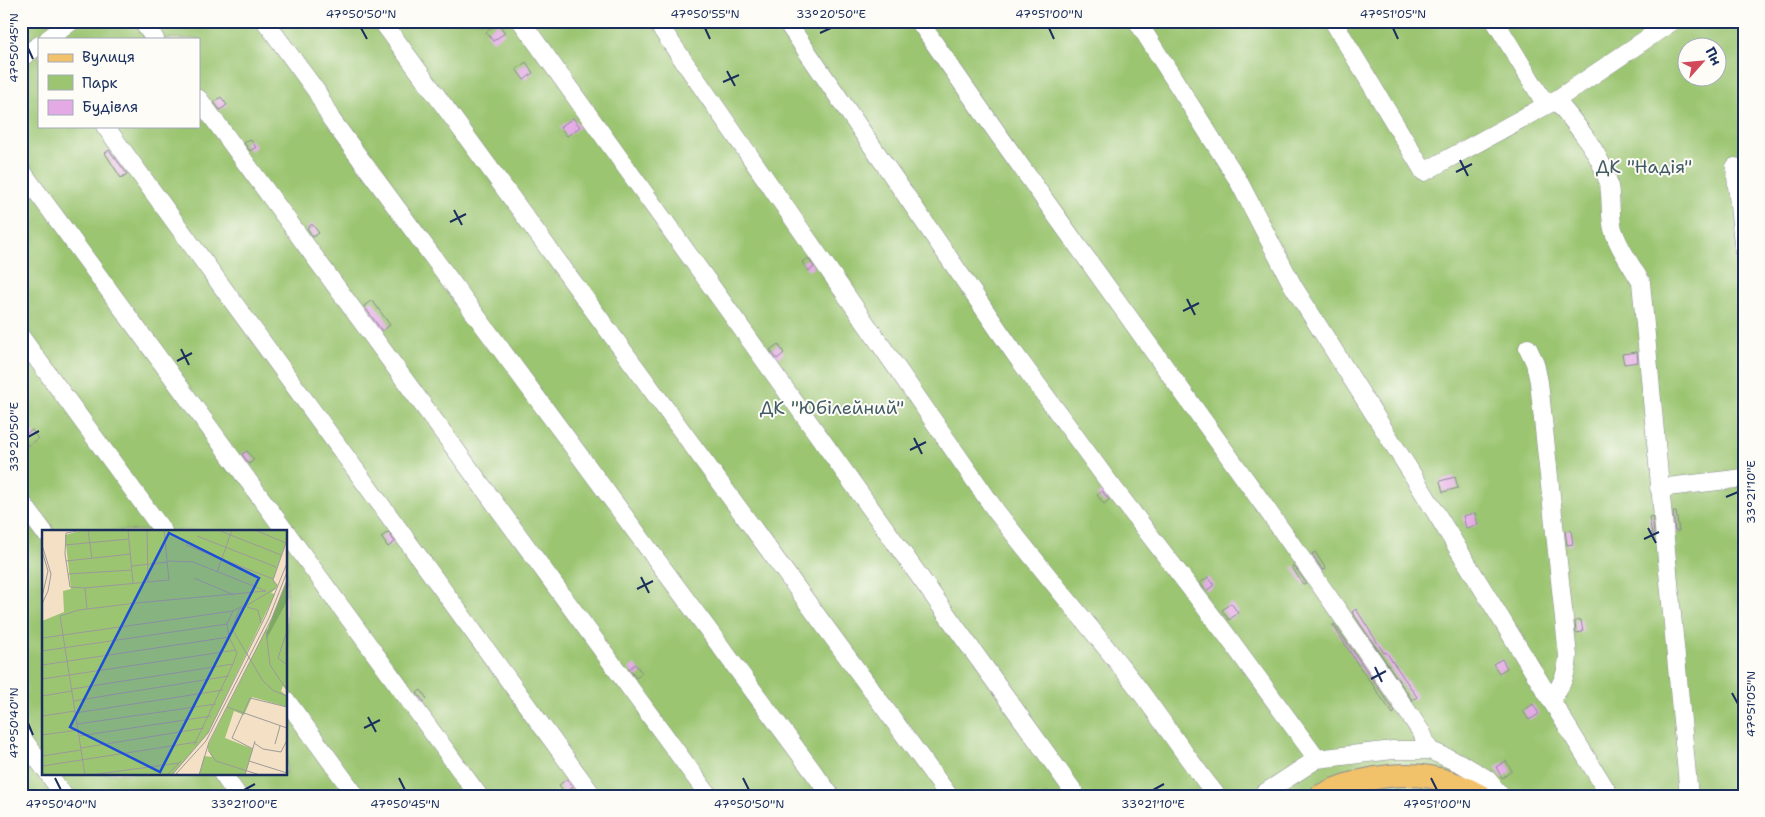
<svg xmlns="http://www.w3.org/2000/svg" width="1765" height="817" font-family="'Shantell Sans',sans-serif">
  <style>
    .green { fill: #9bc571; stroke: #5b7a68; fill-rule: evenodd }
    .building { fill: #e4aae6 }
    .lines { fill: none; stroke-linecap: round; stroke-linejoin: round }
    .minor-casing { stroke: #888891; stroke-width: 19 }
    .major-casing { stroke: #888891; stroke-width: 24 }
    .minor { stroke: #fff; stroke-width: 18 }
    .major { stroke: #f2c26a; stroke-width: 22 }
    .ticks { fill: none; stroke: #1b2f5e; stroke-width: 2 }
    .labels { text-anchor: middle; stroke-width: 4; stroke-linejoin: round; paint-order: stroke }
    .park-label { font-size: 18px; fill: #415c64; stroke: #fdfcf7 }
    .inset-road { fill: none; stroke: #9d999b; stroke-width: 1 }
    .view { fill: #1d4ed8; fill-opacity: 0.15; stroke: #1d4ed8; stroke-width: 2.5 }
    .inset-edge { fill: none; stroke: #1b2f5e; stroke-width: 2.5 }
    .neatline { fill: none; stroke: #1b2f5e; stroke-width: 2 }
    .ticks-label { font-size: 12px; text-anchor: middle; fill: #1b2f5e }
  </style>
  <rect width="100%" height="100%" fill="#fdfcf7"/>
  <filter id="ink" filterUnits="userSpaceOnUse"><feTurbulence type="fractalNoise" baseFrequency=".02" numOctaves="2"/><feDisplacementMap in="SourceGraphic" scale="10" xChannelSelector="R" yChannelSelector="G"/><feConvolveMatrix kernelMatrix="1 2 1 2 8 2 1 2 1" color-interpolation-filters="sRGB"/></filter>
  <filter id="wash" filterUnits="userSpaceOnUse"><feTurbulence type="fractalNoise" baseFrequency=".0096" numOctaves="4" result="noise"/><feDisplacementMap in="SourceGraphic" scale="20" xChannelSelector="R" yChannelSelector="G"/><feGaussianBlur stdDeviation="1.12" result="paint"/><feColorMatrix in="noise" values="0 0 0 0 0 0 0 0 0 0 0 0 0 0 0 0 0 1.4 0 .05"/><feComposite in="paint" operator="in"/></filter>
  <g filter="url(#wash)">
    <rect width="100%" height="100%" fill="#f4e0c4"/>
    <path class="green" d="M21 21H1744V796H21ZM39 39H199V126H39ZM1688 48H1718V78H1688ZM44 531H286V773H44Z"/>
    <g id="blocks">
      <g class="building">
        <polygon points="498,23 505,33 493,41 486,32"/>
        <polygon points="526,62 533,73 524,80 516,69"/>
        <polygon points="221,97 227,105 220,110 214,102"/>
        <polygon points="573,118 580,127 567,136 560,127"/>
        <polygon points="250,139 256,147 250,151 244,143"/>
        <polygon points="109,150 127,174 121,178 105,153"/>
        <polygon points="312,224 319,233 313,237 307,228"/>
        <polygon points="808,258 814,267 809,271 802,262"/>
        <polygon points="372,300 390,325 382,331 364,306"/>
        <polygon points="778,344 784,353 777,359 770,350"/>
        <polygon points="1637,352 1638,362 1624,364 1622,354"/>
        <polygon points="32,430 38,439 28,446 22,437"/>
        <polygon points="247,451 254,460 249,464 242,454"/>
        <polygon points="1455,477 1458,488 1443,492 1440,481"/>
        <polygon points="1102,491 1109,500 1104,504 1097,495"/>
        <polygon points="1673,512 1676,512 1679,531 1675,531"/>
        <polygon points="1475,513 1478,525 1466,528 1463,516"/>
        <polygon points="1652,516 1654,535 1652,535 1649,517"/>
        <polygon points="1571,530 1573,544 1567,545 1565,531"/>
        <polygon points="388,532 395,542 388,547 381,537"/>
        <polygon points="1315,552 1326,569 1323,571 1312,554"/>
        <polygon points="1294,566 1306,583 1303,584 1292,567"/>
        <polygon points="1208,577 1214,585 1206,591 1200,583"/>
        <polygon points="1231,603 1238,613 1229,620 1222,610"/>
        <polygon points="1356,609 1384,653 1386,652 1417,697 1412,700 1352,612"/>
        <polygon points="1581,620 1583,632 1576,633 1575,621"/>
        <polygon points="1334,624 1395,712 1393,714 1357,663 1333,625"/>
        <polygon points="1502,659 1507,668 1499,673 1493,664"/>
        <polygon points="635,664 642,673 636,678 629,669"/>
        <polygon points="421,690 427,699 424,702 417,693"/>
        <polygon points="1533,704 1539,714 1529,720 1523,711"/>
        <polygon points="1506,761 1512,771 1502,778 1496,767"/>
        <polygon points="567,779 573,787 565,793 559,785"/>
      </g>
    </g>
  </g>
  <g filter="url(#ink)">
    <use href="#blocks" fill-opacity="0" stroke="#888891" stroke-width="1"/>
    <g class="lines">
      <g class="minor-casing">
        <g id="minor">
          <polyline points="142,21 155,39"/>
          <polyline points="265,21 317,92 331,119 831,796"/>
          <polyline points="382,21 949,796"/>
          <polyline points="521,21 1077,796"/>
          <path d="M656 21 996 511C1041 569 1089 625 1134 683 1162 720 1188 760 1217 796"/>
          <polyline points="786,21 1015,354 1105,477 1225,633 1317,759"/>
          <path d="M919 21C1084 261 1260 492 1422 733L1429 750"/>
          <polyline points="1137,21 1238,180 1293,286 1409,469 1610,796"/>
          <polyline points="1333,21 1424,172 1556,100 1673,21"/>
          <polyline points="1495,21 1546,105"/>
          <polyline points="48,39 72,21"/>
          <polyline points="21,58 39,45"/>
          <polyline points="199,99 709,796"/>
          <path d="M1556 100C1574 122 1593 144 1604 170 1613 190 1609 204 1612 224 1614 241 1632 266 1641 282L1689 796"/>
          <polyline points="105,126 593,796"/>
          <polyline points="1735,167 1744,253"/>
          <polyline points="21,170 285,531"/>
          <polyline points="21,337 163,531"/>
          <path d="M1528 348 1535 363 1539 382 1568 656C1567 674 1562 684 1552 699"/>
          <polyline points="1659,488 1744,478"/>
          <polyline points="21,501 44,532"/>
          <polyline points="286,532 479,796"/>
          <polyline points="286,700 356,796"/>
          <polyline points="21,736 44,768"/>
          <polyline points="48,773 64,796"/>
          <polyline points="222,773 238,796"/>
          <polyline points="1260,796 1317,759 1393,750 1429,750 1462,764 1487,779 1501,796"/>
        </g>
      </g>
      <g class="major-casing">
        <path id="major" d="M1320 796C1349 780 1398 771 1430 777 1448 780 1465 787 1481 796"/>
      </g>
      <use href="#minor" class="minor"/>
      <use href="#major" class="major"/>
    </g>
  </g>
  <path class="ticks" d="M361 28 367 39M705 28 710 39M1049 28 1054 39M1393 28 1398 39M820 33 831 28M28 48 33 59M727 71 735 86M723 82 739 75M1460 160 1468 176M1456 172 1472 164M454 210 462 225M450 222 466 214M1187 299 1195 315M1183 311 1199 303M181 349 189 365M177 361 192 353M28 437 39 431M914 438 922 454M910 450 926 442M1726 497 1738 492M1648 528 1656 543M1644 539 1659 532M641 577 649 593M637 589 653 581M1375 667 1382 682M1371 679 1386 671M1732 693 1738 704M368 717 376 732M28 723 33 735M364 728 380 720M55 778 61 790M399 778 405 790M743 778 749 790M1431 778 1437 790M244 790 255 784M1153 790 1164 784"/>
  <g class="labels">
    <g class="park-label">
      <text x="1644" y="173">ДК "Надія"</text>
      <text x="832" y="414">ДК "Юбілейний"</text>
    </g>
  </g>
  <g transform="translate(42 530)">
    <rect width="245" height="245" fill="#f4e0c4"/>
    <path d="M41 0H245V10L231 50 236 56 229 63 233 64 166 203 130 245H0V91L22 82 21 61 29 59 23 5ZM245 72V160L241 156 239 161 245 166V177L210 167 202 185 192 181 183 208 211 219 203 245H157L162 226 170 227 165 217 225 98 224 109Z" fill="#9bc571"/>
    <path d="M245 50V72L224 110V103Z" fill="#7caa63"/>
    <path class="inset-road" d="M41 0 24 3 23 24 28 57 43 58 45 79M46 0 50 28M86 0 91 53M105 0 106 51M176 0 239 25M213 0 244 13M155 6 234 37M0 15 9 44 6 61 0 74M23 15 87 9M144 15 231 49M0 21 6 41 0 67M24 31 89 24M126 31 151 32 224 61M90 36 126 32M175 42 190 0M26 44 90 40M152 48 192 65M235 55 231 50 245 10M43 58 127 50 122 0M234 58 197 80 190 99 221 151 232 161 245 166M205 77 216 80 219 93M224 101 228 135 245 160M245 101 236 128 245 135M0 108 191 81M0 121 185 94M191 134 195 123 187 107 185 94 191 81 201 76M0 135 187 107M0 149 194 120M30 159 191 134 152 215M0 166 30 161M31 171 187 146M185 177 245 198M33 183 181 160M0 186 33 181M35 194 174 174M0 205 36 200M37 206 169 186M212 213 221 219 239 222 245 210M233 214 238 196M39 218 162 198M211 219 190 208 208 168 245 177M166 220 174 231 218 245M0 226 39 220M207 231 245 243M0 236 155 212M43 245 18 86 37 80 94 73 224 61M48 245 137 233M125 245 139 231M130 245 166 203 224 85 245 33M133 245 164 211 227 88 245 42M157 245 167 212 230 88 245 50M203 245 213 211"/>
    <path class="view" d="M127 3 217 48 118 242 28 197Z"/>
    <rect width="245" height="245" class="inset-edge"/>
  </g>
  <rect width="1765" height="817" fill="none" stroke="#fdfcf7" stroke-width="55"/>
  <rect x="38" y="38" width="162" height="90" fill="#fdfcf7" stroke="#a3aaba"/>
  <rect x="48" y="54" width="25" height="8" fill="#f2c26a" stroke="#a3aaba"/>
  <text x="82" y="62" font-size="15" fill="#1b2f5e">Вулиця</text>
  <rect x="48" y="75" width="25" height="15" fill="#9bc571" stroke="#a3aaba"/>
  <text x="82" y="88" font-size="15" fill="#1b2f5e">Парк</text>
  <rect x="48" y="100" width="25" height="15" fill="#e4aae6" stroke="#a3aaba"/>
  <text x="82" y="112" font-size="15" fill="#1b2f5e">Будівля</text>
  <g transform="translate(1702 62) rotate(63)"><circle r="24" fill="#fdfcf7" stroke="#a3aaba"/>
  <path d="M0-4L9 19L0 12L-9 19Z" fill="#d1495b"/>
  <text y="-8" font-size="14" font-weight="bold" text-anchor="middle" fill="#1b2f5e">Пн</text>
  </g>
  <rect x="28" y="28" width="1710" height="762" class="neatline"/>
  <g class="ticks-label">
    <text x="361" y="18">47°50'50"N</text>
    <text x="705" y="18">47°50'55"N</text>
    <text x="831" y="18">33°20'50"E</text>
    <text x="1049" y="18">47°51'00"N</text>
    <text x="1393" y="18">47°51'05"N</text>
    <text transform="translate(14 48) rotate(-90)" y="4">47°50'45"N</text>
    <text transform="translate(14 437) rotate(-90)" y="4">33°20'50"E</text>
    <text transform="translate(1751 492) rotate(-90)" y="4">33°21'10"E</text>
    <text transform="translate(1751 704) rotate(-90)" y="4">47°51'05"N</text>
    <text transform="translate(14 723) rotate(-90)" y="4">47°50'40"N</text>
    <text x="61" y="808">47°50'40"N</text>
    <text x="244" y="808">33°21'00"E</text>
    <text x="405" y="808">47°50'45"N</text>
    <text x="749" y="808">47°50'50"N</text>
    <text x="1153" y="808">33°21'10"E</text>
    <text x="1437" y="808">47°51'00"N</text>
  </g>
</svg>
